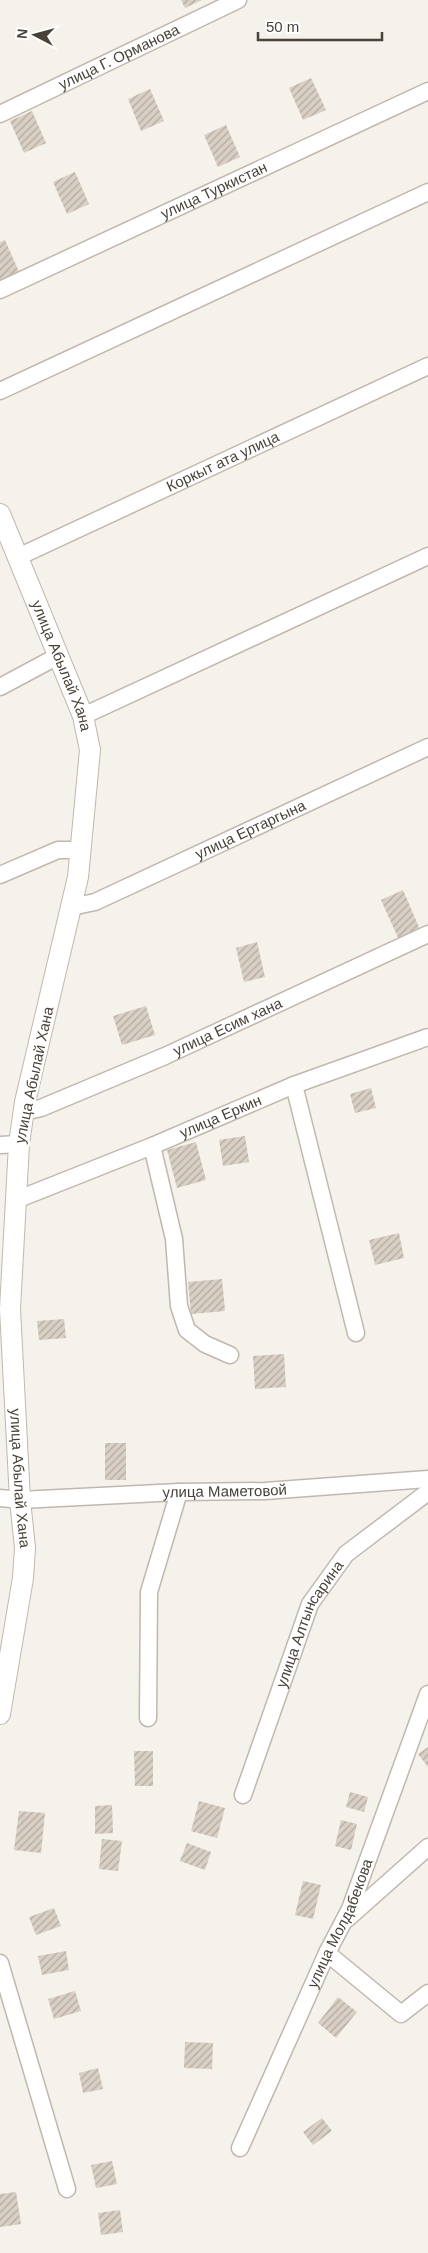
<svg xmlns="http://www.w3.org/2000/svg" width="428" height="2253" font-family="Arial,sans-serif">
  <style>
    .building { fill: url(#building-hatch) }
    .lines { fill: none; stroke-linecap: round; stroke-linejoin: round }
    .minor-casing { stroke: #c0b8ae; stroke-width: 19 }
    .tertiary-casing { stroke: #c0b8ae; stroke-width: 22 }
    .minor { stroke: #fff; stroke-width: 16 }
    .tertiary { stroke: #fff; stroke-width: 20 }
    .labels { text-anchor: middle; stroke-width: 5; stroke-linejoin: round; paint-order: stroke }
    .street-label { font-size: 15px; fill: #494239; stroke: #fff }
  </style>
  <defs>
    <pattern id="building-hatch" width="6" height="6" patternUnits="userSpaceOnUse" patternTransform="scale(1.25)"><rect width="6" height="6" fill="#d9cfc4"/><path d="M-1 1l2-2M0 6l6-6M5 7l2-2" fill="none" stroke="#b2aaa0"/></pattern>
  </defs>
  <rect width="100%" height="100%" fill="#f5f1eb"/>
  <g class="building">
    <polygon points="181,0 202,0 185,8"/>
    <polygon points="311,78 326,110 303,120 289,88"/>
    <polygon points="150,89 164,121 141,131 128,99"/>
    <polygon points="32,111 46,143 24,153 10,121"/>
    <polygon points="226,125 240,157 218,167 204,135"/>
    <polygon points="75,172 89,204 67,214 53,182"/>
    <polygon points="5,240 19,272 0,280 0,242"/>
    <polygon points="403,890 421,932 400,942 381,900"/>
    <polygon points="257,942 265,977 244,982 236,948"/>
    <polygon points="146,1006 155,1035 122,1045 113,1016"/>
    <polygon points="371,1088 376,1108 355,1113 350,1094"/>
    <polygon points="245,1136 249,1162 223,1166 219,1140"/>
    <polygon points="196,1142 206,1180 177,1188 167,1150"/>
    <polygon points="399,1233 404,1258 375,1265 369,1240"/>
    <polygon points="222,1279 225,1311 191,1314 188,1282"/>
    <polygon points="64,1319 66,1338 39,1340 37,1321"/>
    <polygon points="284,1354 286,1387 255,1389 253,1356"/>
    <rect x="105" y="1443" width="21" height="37"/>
    <polygon points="428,1747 428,1767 418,1754"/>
    <polygon points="134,1751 153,1751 153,1786 135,1786"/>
    <polygon points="350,1792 368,1797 364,1812 346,1807"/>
    <polygon points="199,1801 225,1808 217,1838 191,1831"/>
    <polygon points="112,1805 113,1833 95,1834 95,1806"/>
    <polygon points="19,1811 45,1813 41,1853 14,1850"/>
    <polygon points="341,1820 357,1824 351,1850 335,1846"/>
    <polygon points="102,1839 122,1841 118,1871 99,1869"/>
    <polygon points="187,1843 211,1852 205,1870 180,1861"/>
    <polygon points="303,1881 321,1885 313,1919 295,1915"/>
    <polygon points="54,1908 61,1926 36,1935 29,1917"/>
    <polygon points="66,1951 69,1970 42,1975 38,1956"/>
    <polygon points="75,1991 81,2011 54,2019 48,1999"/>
    <polygon points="338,1997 357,2012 336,2038 318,2023"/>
    <polygon points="185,2042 213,2043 212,2069 184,2068"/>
    <polygon points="98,2068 103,2089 83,2093 79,2073"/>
    <polygon points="322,2118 332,2131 313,2145 303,2132"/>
    <polygon points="112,2161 117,2184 96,2188 91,2165"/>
    <polygon points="16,2192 21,2224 0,2227 0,2194"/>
    <polygon points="120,2210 123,2232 101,2235 98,2213"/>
  </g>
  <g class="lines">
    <g class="minor-casing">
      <g id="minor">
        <path id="s1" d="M0 114 238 0"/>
        <path id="s2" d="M0 290 428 91"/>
        <polyline points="0,391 428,192"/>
        <path id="s3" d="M18 557 428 366"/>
        <polyline points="0,687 58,656"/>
        <polyline points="83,716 428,556"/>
        <polyline points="0,875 58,850 81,850"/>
        <path id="s4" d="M71 907 95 902 428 747"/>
        <polyline points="294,1085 356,1333"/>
        <path id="s5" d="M24 1112 41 1108 165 1056 428 934"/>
        <polyline points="0,1145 19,1144"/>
        <polyline points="152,1146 174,1239 179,1306 187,1330 205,1344 230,1355"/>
        <path id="s6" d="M16 1200 152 1146 294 1085 428 1037"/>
        <path id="s7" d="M0 1498 20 1500 179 1492 265 1491 428 1479"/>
        <polyline points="148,1718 149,1592 179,1492"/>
        <path id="s8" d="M243 1795 310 1604 346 1554 428 1492"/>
        <polyline points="347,1919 428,1847"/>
        <polyline points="327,1953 401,2014 428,1993"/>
        <polyline points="0,1963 67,2189"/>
        <path id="s9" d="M240 2148 327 1953 350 1909 428 1694"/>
      </g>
    </g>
    <g class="tertiary-casing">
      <g id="tertiary">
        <path id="s10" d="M0 514 83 716 90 750 78 877 25 1102 19 1144 10 1309 20 1500 25 1548 23 1578 0 1714"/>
      </g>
    </g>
    <use href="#minor" class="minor"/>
    <use href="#tertiary" class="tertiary"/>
  </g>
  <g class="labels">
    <g class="street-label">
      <text dy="5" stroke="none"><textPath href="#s1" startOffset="132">улица Г. Орманова</textPath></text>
      <text dy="5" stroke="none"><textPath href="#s2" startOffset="236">улица Туркистан</textPath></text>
      <text dy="5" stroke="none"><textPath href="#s3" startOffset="226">Коркыт ата улица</textPath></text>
      <text dy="5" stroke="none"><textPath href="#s10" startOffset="164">улица Абылай Хана</textPath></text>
      <text dy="5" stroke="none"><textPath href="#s4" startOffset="196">улица Ертаргына</textPath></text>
      <text dy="5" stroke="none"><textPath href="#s5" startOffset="221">улица Есим хана</textPath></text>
      <text transform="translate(34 1075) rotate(-78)" y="5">улица Абылай Хана</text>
      <text dy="5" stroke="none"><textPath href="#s6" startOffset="221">улица Еркин</textPath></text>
      <text dy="5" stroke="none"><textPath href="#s10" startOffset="989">улица Абылай Хана</textPath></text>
      <text dy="5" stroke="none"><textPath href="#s7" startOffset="225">улица Маметовой</textPath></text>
      <text dy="5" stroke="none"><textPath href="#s8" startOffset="184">улица Алтынсарина</textPath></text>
      <text dy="5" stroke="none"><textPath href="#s9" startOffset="246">улица Молдабекова</textPath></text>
    </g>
  </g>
  <g transform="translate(35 35) rotate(276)" stroke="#ffffff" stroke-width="4" paint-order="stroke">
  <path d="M0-4L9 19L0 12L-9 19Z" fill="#494239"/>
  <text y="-8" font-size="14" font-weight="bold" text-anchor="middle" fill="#494239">N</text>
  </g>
  <path d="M258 32v8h124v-8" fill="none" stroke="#494239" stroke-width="2.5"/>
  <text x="266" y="32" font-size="15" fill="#494239" stroke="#ffffff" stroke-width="4" paint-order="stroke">50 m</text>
</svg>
